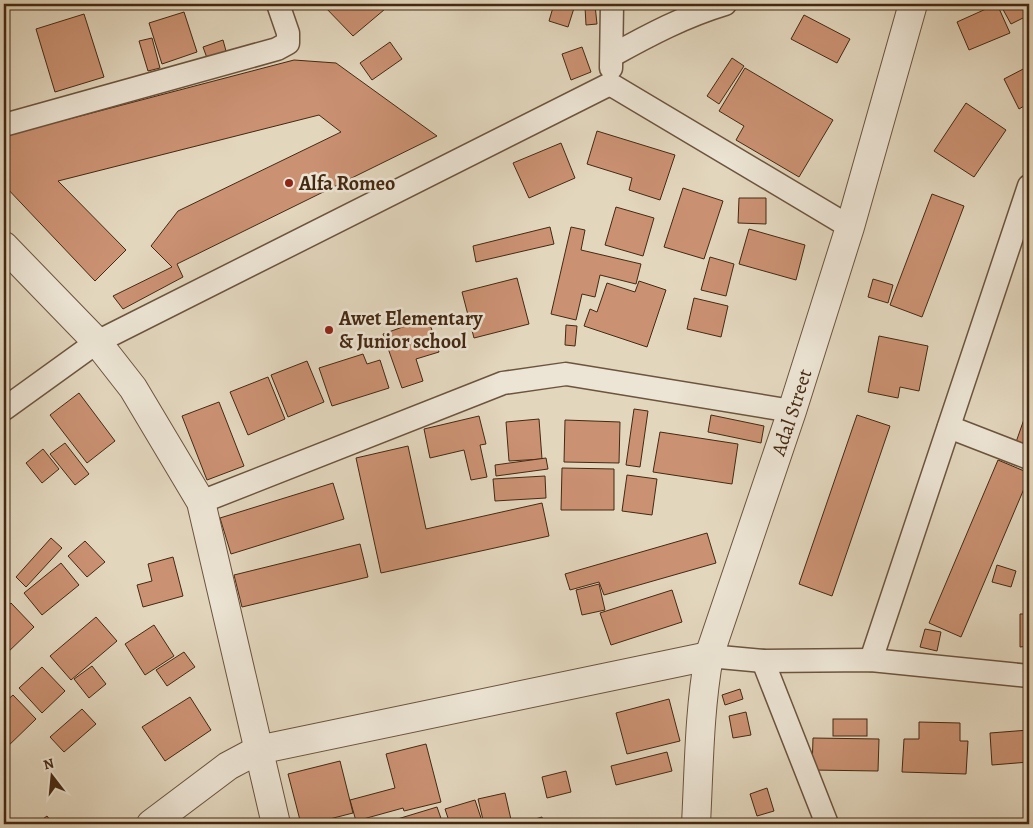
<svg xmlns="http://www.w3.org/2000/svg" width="1033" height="828" font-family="Alegreya,serif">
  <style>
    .building { fill: #ca9172; stroke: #442912 }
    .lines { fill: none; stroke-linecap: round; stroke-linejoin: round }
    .minor-casing { stroke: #6c543d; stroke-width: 25 }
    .tertiary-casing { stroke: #6c543d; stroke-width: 30 }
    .minor { stroke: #ece4d4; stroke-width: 22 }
    .tertiary { stroke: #ece4d4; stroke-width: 28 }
    .poi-dot { fill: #8f2418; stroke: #ece4d4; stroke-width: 2 }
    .labels { text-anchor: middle; stroke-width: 5; stroke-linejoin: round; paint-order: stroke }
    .poi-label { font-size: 20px; font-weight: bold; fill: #442912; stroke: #ece4d4; text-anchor: start }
    .street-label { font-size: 20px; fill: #442912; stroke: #ece4d4 }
  </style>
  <rect width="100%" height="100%" fill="#e2d6bd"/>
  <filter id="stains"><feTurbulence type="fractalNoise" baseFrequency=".004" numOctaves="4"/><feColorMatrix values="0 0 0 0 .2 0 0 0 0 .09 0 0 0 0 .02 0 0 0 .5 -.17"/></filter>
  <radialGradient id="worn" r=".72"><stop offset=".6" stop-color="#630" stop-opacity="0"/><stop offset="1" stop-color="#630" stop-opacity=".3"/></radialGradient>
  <g class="building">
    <polygon points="322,4 391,4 353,36"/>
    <polygon points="554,4 575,5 568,27 549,21"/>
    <polygon points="997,4 1010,33 969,50 957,22"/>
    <polygon points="1000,4 1029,4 1029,15 1011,24"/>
    <polygon points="595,5 597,24 586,25 585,7"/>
    <polygon points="184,12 197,52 162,64 149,23"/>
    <polygon points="84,14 104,77 55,92 36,29"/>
    <polygon points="804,15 850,39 837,63 791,39"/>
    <polygon points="152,38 160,68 148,71 139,41"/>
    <polygon points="223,40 226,51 207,58 203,47"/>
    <polygon points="390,42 402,59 372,80 360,63"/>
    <polygon points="582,47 591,72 571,80 562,54"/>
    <polygon points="732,58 744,66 719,104 707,96"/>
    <polygon points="294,60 336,63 437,136 177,264 183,277 123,309 113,296 172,267 151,246 178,211 341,132 319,115 58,181 126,250 95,281 4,185 4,136"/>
    <polygon points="1029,66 1029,103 1019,109 1004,79"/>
    <polygon points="745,68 833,120 799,177 736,140 744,126 719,111"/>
    <polygon points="966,103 1006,130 974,177 934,151"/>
    <polygon points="597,131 675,155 660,200 629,190 632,178 587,164"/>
    <polygon points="561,143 575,178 529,198 513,163"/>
    <polygon points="683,188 723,201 704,259 664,247"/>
    <polygon points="932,194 964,206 922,317 890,305"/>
    <polygon points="739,198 766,198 766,224 738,223"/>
    <polygon points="616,207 654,218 643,256 605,245"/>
    <polygon points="550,227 554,244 476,262 473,246"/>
    <polygon points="571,227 585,230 581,250 641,264 636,284 600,275 595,297 582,294 576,320 551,314"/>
    <polygon points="749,229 805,245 796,280 739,264"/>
    <polygon points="710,257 734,264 726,296 701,290"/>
    <polygon points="517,278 529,324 474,338 462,292"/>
    <polygon points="873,279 893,285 888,303 868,297"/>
    <polygon points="639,281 666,290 647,347 584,326 590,309 597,312 607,283 635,292"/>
    <polygon points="694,298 728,306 721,337 687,329"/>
    <polygon points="428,318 439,352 416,359 423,381 402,388 383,334"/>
    <polygon points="566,325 577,326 575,346 565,345"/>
    <polygon points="879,336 928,346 919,391 900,387 898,398 868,392"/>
    <polygon points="363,354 367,364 380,360 389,388 332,406 319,368"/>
    <polygon points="307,361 324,402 288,417 271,375"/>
    <polygon points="268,377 285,419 248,435 230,392"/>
    <polygon points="79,393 115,441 87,463 50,415"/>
    <polygon points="219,402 244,466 207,480 182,416"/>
    <polygon points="1029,405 1029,450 1015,445"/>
    <polygon points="634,409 648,411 640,467 626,465"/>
    <polygon points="711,415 764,426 761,443 708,432"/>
    <polygon points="857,415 890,426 832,596 799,584"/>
    <polygon points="479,416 486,444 480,445 487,477 471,480 464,450 430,458 424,429"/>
    <polygon points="539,419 542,459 509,461 506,422"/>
    <polygon points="565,420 620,422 619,463 564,462"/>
    <polygon points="660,432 738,444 732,484 653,472"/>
    <polygon points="65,443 89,474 75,485 50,454"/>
    <polygon points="408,446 426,529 542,503 549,536 381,573 356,458"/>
    <polygon points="43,449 59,469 42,483 26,463"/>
    <polygon points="546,458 548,469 496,476 495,465"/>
    <polygon points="998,460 1029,473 1029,477 961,637 929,623"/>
    <polygon points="562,468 614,469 614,510 561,510"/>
    <polygon points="627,475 657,479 652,515 622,511"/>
    <polygon points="545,476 546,498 495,501 493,479"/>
    <polygon points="333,483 344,519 231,554 220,518"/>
    <polygon points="707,533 716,563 604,595 599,582 570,590 565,574"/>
    <polygon points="51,538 62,548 26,587 16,577"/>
    <polygon points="85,541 105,562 87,577 68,556"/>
    <polygon points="360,544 368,577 242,607 234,575"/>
    <polygon points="173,557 183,596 143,607 137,585 152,581 148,564"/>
    <polygon points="61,563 79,585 42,615 24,593"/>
    <polygon points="997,565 1016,571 1011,587 992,582"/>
    <polygon points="599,584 605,610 582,615 576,590"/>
    <polygon points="672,590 682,622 611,645 600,613"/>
    <polygon points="11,603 34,627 4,656 4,610"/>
    <polygon points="1020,614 1029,614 1029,646 1020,647"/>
    <polygon points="96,617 117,641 71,680 50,656"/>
    <polygon points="154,625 174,656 145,675 125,644"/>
    <polygon points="925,629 941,632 937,651 920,647"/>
    <polygon points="184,652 195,667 167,686 156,670"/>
    <polygon points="92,666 106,684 89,698 74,679"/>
    <polygon points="42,667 65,691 42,713 19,688"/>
    <polygon points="740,689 743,699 725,705 722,695"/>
    <polygon points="13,695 36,719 4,750 4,703"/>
    <polygon points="190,697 211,730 165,761 142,727"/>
    <polygon points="669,699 680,741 627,754 616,713"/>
    <polygon points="82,709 96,724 64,752 50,737"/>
    <polygon points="746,712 751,735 733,738 729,716"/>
    <rect x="833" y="719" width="34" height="17"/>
    <polygon points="919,722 960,723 960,741 968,741 966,774 902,772 904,739 919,739"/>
    <polygon points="1029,730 1029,762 992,765 990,733"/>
    <polygon points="813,738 879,739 878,771 812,770"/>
    <polygon points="426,744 441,802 404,811 403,808 356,821 350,800 395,788 386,754"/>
    <polygon points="667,752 672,771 616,785 611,766"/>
    <polygon points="340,761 353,813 310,824 301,824 288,774"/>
    <polygon points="566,771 571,792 547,798 542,777"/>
    <polygon points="767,788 774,811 757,816 750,794"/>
    <polygon points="505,793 512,824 484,824 478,799"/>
    <polygon points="475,800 483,824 450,824 445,809"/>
    <polygon points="437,807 443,824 381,824"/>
    <polygon points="47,816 53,824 36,824"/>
    <polygon points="542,817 544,824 518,824"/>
  </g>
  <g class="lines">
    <g class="minor-casing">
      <g id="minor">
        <path d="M613 55C649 35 685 16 725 4"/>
        <polyline points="611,68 612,4"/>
        <polyline points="4,125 277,49 288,43 288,33 278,4"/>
        <polyline points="4,409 97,342 610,84 850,227"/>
        <polyline points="949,427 1029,458"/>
        <polyline points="201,502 503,383 566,374 792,411"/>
        <polyline points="709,656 763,661 871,660 1029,676"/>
        <polyline points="871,660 1029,186"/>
        <polyline points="763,661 827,824"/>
      </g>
    </g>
    <g class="tertiary-casing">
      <g id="tertiary">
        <polyline points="4,246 97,342 133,388 201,502 276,824"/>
        <polyline points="151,824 228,766 258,750 709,656"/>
        <path id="s1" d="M696 824C699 768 699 712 709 656L792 411 850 227 913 4"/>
      </g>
    </g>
    <use href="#minor" class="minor"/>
    <use href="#tertiary" class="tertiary"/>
  </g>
  <g class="poi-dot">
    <circle cx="289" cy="183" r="5"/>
    <circle cx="329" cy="330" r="5"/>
  </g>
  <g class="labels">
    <g class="poi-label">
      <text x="299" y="190">Alfa Romeo</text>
      <text x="339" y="325">Awet Elementary<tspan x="339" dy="23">&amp; Junior school</tspan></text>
    </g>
    <g class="street-label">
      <text dy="7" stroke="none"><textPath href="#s1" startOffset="426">Adal Street</textPath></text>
    </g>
  </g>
  <rect width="1033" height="828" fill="none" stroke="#e2d6bd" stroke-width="20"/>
  <rect x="5" y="5" width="1023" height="818" fill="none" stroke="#442912" stroke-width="2.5"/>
  <rect x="10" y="10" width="1013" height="808" fill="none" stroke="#442912"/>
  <g transform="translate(52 776) rotate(344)" stroke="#ece4d4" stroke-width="4" paint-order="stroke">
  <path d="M0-4L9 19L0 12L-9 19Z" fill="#442912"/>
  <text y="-8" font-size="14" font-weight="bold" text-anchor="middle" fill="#442912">N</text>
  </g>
  <rect width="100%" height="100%" filter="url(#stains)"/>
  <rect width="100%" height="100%" fill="url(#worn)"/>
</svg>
